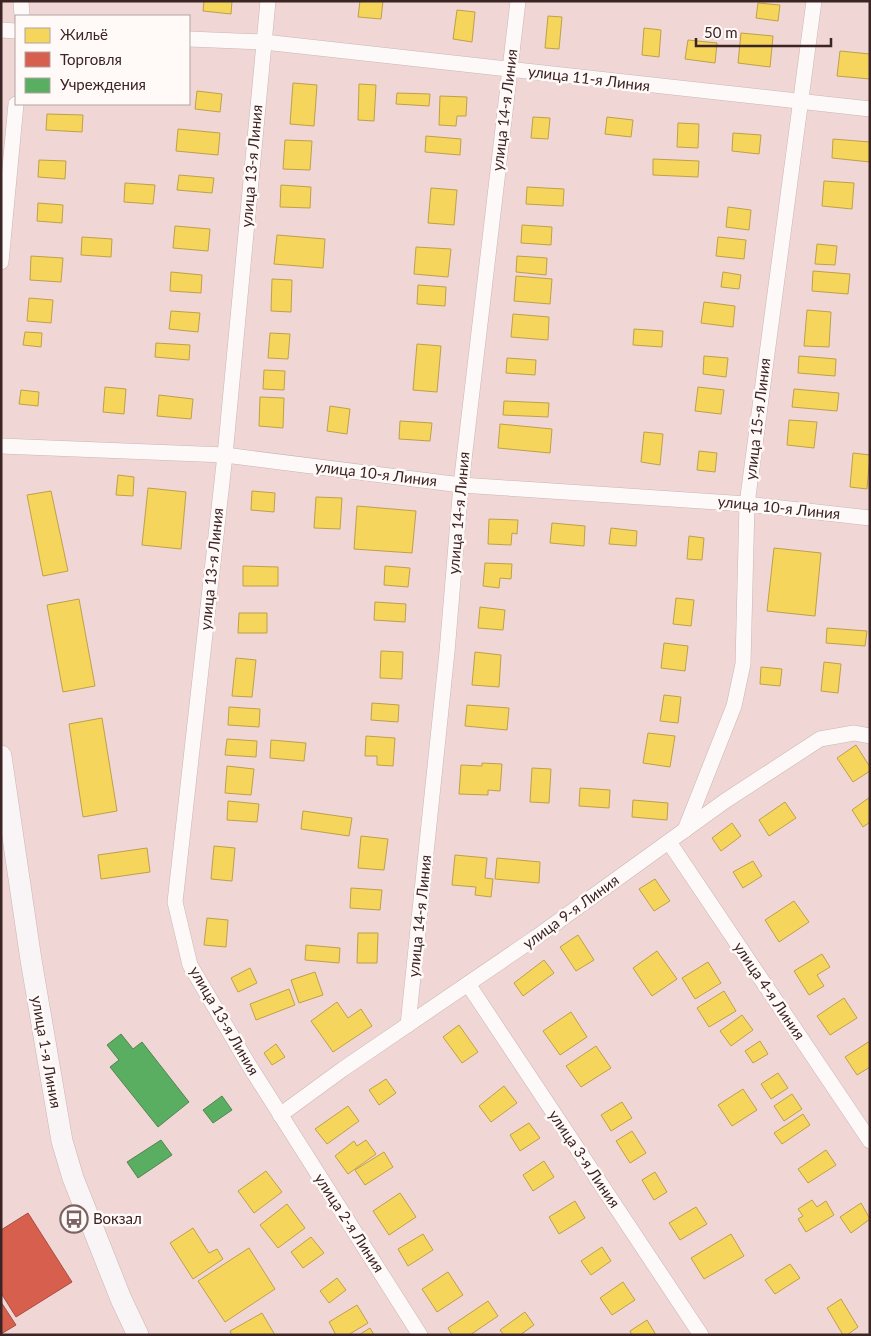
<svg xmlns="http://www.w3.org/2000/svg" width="871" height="1336" font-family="Lato,sans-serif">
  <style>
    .homes { fill: #f6d55c; stroke: #bea04b }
    .shops { fill: #d6604d; stroke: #a84e41 }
    .public { fill: #5aae61; stroke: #51854f }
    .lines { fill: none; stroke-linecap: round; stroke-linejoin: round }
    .street-casing { stroke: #cbb5b3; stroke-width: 16 }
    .secondary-casing { stroke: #cbb5b3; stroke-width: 22 }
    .street { stroke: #fdf9f9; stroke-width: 15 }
    .secondary { stroke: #f9f4f6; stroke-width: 21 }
    .labels { text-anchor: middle; stroke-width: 5; stroke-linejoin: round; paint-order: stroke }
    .street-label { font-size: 15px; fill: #3b2524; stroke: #fff9f8 }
    .poi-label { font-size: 15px; fill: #3b2524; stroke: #fff9f8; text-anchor: start }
  </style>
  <rect width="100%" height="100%" fill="#f0d6d4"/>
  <g class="homes">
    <polygon points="204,1 232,1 231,14 203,11"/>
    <polygon points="360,1 383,1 381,19 358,17"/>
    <polygon points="758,3 780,5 778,21 756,18"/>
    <polygon points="457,10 475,12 472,42 453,39"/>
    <polygon points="548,16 562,17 559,49 545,48"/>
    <polygon points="644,28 661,30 659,57 642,55"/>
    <polygon points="741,33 773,36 770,67 738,63"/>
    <polygon points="688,40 717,43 715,63 685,59"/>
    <polygon points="840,51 870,54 870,79 837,76"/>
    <polygon points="293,83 317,85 314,126 290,124"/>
    <polygon points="359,84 376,85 374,121 358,120"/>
    <polygon points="197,91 222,94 220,112 195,109"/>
    <polygon points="397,93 430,94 429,106 396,104"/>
    <polygon points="440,96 467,97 466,116 457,116 456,126 439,125"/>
    <polygon points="47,114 83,115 82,132 46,130"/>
    <polygon points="533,117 550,118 548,139 531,138"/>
    <polygon points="607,117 633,120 631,137 605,134"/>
    <polygon points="678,123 699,124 698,148 677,147"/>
    <polygon points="178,129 220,133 218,155 176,151"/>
    <polygon points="733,133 761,135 759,154 732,151"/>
    <polygon points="426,136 461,139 460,155 425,152"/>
    <polygon points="833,139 870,142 870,162 832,158"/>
    <polygon points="285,140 312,141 310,170 283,169"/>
    <polygon points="653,159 699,161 698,177 653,175"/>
    <polygon points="39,160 66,161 65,179 38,177"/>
    <polygon points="179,175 214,178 212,193 177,190"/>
    <polygon points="824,181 854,183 852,209 822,206"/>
    <polygon points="125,183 155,185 153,204 124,202"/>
    <polygon points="281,185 311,187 310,208 280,207"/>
    <polygon points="527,187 564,189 563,206 526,204"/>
    <polygon points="431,188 457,190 454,225 428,223"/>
    <polygon points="38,203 63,205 62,223 37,221"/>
    <polygon points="728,207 751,210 749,230 726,227"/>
    <polygon points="522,225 552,227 551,245 521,243"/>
    <polygon points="175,226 210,229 208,251 173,248"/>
    <polygon points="277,235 325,239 323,268 274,264"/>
    <polygon points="82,237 112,239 111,257 81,255"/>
    <polygon points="718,237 746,240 744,259 716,256"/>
    <polygon points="817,244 837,246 835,265 815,264"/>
    <polygon points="416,247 451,249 448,277 414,274"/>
    <polygon points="31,256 63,258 61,282 30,280"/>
    <polygon points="517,256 547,258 546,275 516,272"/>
    <polygon points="813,271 850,274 848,294 812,291"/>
    <polygon points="171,272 202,275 201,293 170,291"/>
    <polygon points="723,272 741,275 739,289 721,287"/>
    <polygon points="516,276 552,279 550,304 514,301"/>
    <polygon points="272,279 292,280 291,312 271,311"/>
    <polygon points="418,285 446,287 445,306 417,304"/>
    <polygon points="29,298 53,300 51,323 27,321"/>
    <polygon points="704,302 735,306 733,327 701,323"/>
    <polygon points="807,310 831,312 829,347 804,346"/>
    <polygon points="171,311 200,313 198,332 169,329"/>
    <polygon points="513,314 549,317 548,340 511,337"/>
    <polygon points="634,329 663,331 662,347 633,345"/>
    <polygon points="25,332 42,333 41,347 23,345"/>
    <polygon points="270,333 290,334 288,359 268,358"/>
    <polygon points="156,343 190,345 189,360 155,357"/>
    <polygon points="417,344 441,346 437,392 413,390"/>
    <polygon points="704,356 728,358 726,377 703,374"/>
    <polygon points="799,356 836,359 835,376 798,373"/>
    <polygon points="507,358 536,360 535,375 506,373"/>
    <polygon points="264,370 285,371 284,390 263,389"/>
    <polygon points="105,387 126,389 124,414 103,412"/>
    <polygon points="698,387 724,390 721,414 695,411"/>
    <polygon points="794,389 839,393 837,411 792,407"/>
    <polygon points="21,390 39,392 38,406 19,404"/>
    <polygon points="159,395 193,399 191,419 157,416"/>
    <polygon points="260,397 284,398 283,428 259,426"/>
    <polygon points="504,401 549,403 548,417 503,415"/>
    <polygon points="330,406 350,409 347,434 327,431"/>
    <polygon points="789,420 817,422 814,448 787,445"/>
    <polygon points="400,421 432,423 430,441 399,439"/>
    <polygon points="500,424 552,429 550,453 498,448"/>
    <polygon points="644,432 663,434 660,465 641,462"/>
    <polygon points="699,451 717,453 715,472 697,470"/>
    <polygon points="853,453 870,455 867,489 850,487"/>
    <polygon points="118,475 134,477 133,496 116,495"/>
    <polygon points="148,488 186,492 181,549 142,545"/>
    <polygon points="51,491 68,571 43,576 27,495"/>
    <polygon points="252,491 275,493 274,512 251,510"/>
    <polygon points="316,497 342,498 340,529 314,528"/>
    <polygon points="357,506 416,511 412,553 354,549"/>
    <polygon points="489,519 518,520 517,534 512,533 511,545 488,544"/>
    <polygon points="552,523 585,526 584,546 550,543"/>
    <polygon points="611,528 637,531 636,546 609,544"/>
    <polygon points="689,536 704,538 702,560 687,559"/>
    <polygon points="774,548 821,553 815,616 767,611"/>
    <polygon points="485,563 512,564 511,579 500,578 499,588 483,586"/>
    <polygon points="243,566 278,567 278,586 243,586"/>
    <polygon points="385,566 410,568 408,587 384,585"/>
    <polygon points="676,598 694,600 691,626 673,624"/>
    <polygon points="79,599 95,686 63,692 47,605"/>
    <polygon points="375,602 406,604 405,622 374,620"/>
    <polygon points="480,607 505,610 503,630 478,628"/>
    <polygon points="239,613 267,613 267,633 238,633"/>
    <polygon points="827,628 867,631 865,646 826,643"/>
    <polygon points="664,643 688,646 685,671 661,668"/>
    <polygon points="381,651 403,652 402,679 380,678"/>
    <polygon points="475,652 501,655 499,687 472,685"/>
    <polygon points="236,658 256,660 252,697 232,696"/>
    <polygon points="824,662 841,664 838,693 821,691"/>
    <polygon points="761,667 782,669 780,686 760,684"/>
    <polygon points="664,695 681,697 678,723 660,721"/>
    <polygon points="372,703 399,705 398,722 371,720"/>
    <polygon points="467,705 509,708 507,730 465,726"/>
    <polygon points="229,707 260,709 259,727 228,725"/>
    <polygon points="102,718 117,811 83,817 69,724"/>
    <polygon points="648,733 675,736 670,767 643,763"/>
    <polygon points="366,736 395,738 393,766 377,765 377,756 365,756"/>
    <polygon points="227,739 257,741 256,757 225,755"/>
    <polygon points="271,740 306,743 304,761 270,758"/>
    <polygon points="856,745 870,767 870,771 853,782 837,758"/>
    <polygon points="482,763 502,764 500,791 488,790 488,795 459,794 461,765 482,766"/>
    <polygon points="227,766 254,769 251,795 225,793"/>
    <polygon points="532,768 551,769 549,803 530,802"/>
    <polygon points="580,788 610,790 609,808 579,806"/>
    <polygon points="870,797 870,822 863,827 852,810"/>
    <polygon points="633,800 668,803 667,820 632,817"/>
    <polygon points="228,801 259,804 257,822 227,820"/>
    <polygon points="785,802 796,818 769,836 759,820"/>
    <polygon points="303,811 352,818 349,836 301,829"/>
    <polygon points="732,823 741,836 721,851 712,838"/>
    <polygon points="361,836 388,839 384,870 358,868"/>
    <polygon points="214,846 235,848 232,881 211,879"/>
    <polygon points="147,848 150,872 101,879 98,855"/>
    <polygon points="455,855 487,858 485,878 493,879 491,897 475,895 476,887 452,885"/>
    <polygon points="497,858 540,862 539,883 495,879"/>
    <polygon points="753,861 762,876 743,888 733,872"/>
    <polygon points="655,879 670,901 654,911 639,889"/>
    <polygon points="351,888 382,890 380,910 350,908"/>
    <polygon points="794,901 809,922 779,942 765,920"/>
    <polygon points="207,918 228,920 226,947 204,945"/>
    <polygon points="358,933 378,933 377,963 357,963"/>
    <polygon points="578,935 594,960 576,971 560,947"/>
    <polygon points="306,945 340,948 339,963 305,960"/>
    <polygon points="657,951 677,979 652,996 633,968"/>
    <polygon points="822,954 830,967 817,975 824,986 809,995 794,971"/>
    <polygon points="544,960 554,973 523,996 514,983"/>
    <polygon points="708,962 721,983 695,999 682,978"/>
    <polygon points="250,968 257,983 238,992 231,978"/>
    <polygon points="315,972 323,995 299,1003 291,980"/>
    <polygon points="289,989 295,1005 256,1020 250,1004"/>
    <polygon points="724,991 736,1011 709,1027 697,1008"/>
    <polygon points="844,998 857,1018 830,1035 817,1016"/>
    <polygon points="337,1002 348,1018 361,1009 372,1026 333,1052 311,1021"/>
    <polygon points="571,1012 587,1037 560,1055 543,1031"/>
    <polygon points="742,1015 753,1030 731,1046 720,1031"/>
    <polygon points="459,1025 478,1052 462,1063 443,1037"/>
    <polygon points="760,1041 768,1054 753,1063 745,1051"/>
    <polygon points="870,1041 870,1067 857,1075 845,1057"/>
    <polygon points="276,1044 285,1057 272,1065 264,1053"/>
    <polygon points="596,1046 611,1068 581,1087 566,1066"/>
    <polygon points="778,1073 788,1088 771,1099 761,1084"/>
    <polygon points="386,1079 396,1093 379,1105 369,1090"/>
    <polygon points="504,1086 517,1103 491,1122 479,1106"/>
    <polygon points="743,1089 757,1110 732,1126 718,1105"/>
    <polygon points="792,1094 802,1109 784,1121 774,1106"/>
    <polygon points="622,1102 632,1118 611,1131 601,1115"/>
    <polygon points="348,1106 359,1121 327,1144 315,1129"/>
    <polygon points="803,1114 810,1125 782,1144 774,1133"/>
    <polygon points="529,1123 540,1138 520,1151 510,1135"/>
    <polygon points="632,1131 646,1153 630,1163 616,1141"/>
    <polygon points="366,1140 376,1154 348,1174 335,1156 354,1141 357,1146"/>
    <polygon points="826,1150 836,1165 808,1183 798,1169"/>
    <polygon points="384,1152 393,1167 365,1185 355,1170"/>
    <polygon points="544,1161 554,1177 533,1191 523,1175"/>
    <polygon points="266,1171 282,1192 254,1213 238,1191"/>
    <polygon points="655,1172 667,1192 654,1200 642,1180"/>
    <polygon points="400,1193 416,1217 389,1235 373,1211"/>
    <polygon points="812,1200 817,1207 826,1201 834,1215 806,1232 798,1219 803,1216 798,1209"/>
    <polygon points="575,1201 585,1218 559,1234 549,1217"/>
    <polygon points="861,1203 870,1219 851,1233 840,1217"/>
    <polygon points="287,1204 305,1228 278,1248 260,1225"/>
    <polygon points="696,1207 707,1224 680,1240 669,1223"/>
    <polygon points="193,1228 209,1253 217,1249 223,1259 193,1279 170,1243"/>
    <polygon points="423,1234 433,1250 408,1266 398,1249"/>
    <polygon points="731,1234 744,1256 704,1279 691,1258"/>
    <polygon points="311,1237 324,1253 303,1268 291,1252"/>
    <polygon points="602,1247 611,1261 591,1275 581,1261"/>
    <polygon points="249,1248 275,1289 225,1322 198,1281"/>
    <polygon points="790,1264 800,1278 775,1294 765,1280"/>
    <polygon points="448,1272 463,1295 437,1312 422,1289"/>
    <polygon points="337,1278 346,1290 329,1303 320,1291"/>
    <polygon points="623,1282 635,1300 612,1315 600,1298"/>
    <polygon points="841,1299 858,1327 847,1335 843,1335 827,1308"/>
    <polygon points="488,1301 498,1316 470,1335 452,1335 448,1328"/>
    <polygon points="357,1305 368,1323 348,1335 336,1335 329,1322"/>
    <polygon points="525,1312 534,1325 520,1335 504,1335 500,1330"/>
    <polygon points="262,1313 275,1335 232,1335 230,1331"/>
    <polygon points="647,1320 656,1335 632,1335 630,1331"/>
    <polygon points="370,1328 374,1335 359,1335"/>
  </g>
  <g class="shops">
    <polygon points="28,1213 72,1282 16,1317 1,1293 1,1230"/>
    <polygon points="1,1302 16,1325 1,1334"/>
  </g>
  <g class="public">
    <polygon points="121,1034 133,1049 142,1042 189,1102 158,1127 110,1067 119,1060 107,1045"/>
    <polygon points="222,1096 232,1110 213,1123 203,1110"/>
    <polygon points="161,1140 172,1155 138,1178 127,1162"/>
  </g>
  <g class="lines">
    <g class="street-casing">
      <g id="street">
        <polyline points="21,1 22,16"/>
        <polyline points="268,1 225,455 175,902 190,965 247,1062 420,1335"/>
        <polyline points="1,30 16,31"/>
        <polyline points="189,39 264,42 870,109"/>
        <polyline points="1,262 16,104"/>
        <polyline points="1,446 225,455 461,485 747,504 870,518"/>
        <polyline points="685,830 734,706 743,664 747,504 814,1"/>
        <polyline points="669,842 870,1141"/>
        <polyline points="468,984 701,1335"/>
        <polyline points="408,1025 447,652 461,485 518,1"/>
        <polyline points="280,1115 343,1069 535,938 725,801 820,739 854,733 870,736"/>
      </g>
    </g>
    <g class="secondary-casing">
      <polyline id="secondary" points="1,756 31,960 62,1141 73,1178 121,1299 138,1335"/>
    </g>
    <use href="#street" class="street"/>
    <use href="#secondary" class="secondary"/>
  </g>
  <defs>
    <g id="bus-ring" transform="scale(1.4375)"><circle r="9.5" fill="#fff9f8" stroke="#7a6362" stroke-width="1.5"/><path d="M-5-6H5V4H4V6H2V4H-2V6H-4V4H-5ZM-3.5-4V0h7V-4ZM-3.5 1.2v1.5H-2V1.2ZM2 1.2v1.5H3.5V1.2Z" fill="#7a6362"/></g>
  </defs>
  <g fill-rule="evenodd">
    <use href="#bus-ring" x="74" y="1219"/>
  </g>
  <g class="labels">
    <g class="street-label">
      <text transform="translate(589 79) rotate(7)" y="5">улица 11-я Линия</text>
      <text transform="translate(505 110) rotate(-83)" y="5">улица 14-я Линия</text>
      <text transform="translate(252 166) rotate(-85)" y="5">улица 13-я Линия</text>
      <text transform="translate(758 419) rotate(-83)" y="5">улица 15-я Линия</text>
      <text transform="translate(376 474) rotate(7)" y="5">улица 10-я Линия</text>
      <text transform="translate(779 508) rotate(6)" y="5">улица 10-я Линия</text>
      <text transform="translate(459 513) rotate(-85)" y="5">улица 14-я Линия</text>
      <text transform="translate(212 569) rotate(-84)" y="5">улица 13-я Линия</text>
      <text transform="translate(571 912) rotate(-36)" y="5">улица 9-я Линия</text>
      <text transform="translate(420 916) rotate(-84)" y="5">улица 14-я Линия</text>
      <text transform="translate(769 991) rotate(56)" y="5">улица 4-я Линия</text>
      <text transform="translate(224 1021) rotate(60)" y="5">улица 13-я Линия</text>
      <text transform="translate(46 1052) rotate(80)" y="5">улица 1-я Линия</text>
      <text transform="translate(584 1159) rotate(56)" y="5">улица 3-я Линия</text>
      <text transform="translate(349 1223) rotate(57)" y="5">улица 2-я Линия</text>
    </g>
    <g class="poi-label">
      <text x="93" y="1224">Вокзал</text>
    </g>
  </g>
  <rect width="871" height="1336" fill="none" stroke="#3b2524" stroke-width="5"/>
  <rect x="15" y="15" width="175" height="90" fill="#fff9f8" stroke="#b1a4a3"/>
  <rect x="25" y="28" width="25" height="15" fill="#f6d55c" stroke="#b1a4a3"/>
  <text x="60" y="40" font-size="15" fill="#3b2524">Жильё</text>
  <rect x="25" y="52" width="25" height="15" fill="#d6604d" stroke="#b1a4a3"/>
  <text x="60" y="65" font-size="15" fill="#3b2524">Торговля</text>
  <rect x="25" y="78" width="25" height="15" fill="#5aae61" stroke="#b1a4a3"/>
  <text x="60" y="90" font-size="15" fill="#3b2524">Учреждения</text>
  <path d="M696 38v8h135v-8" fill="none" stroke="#3b2524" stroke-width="2.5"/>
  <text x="704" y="38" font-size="15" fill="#3b2524" stroke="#fff9f8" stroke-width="4" paint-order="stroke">50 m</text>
</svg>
